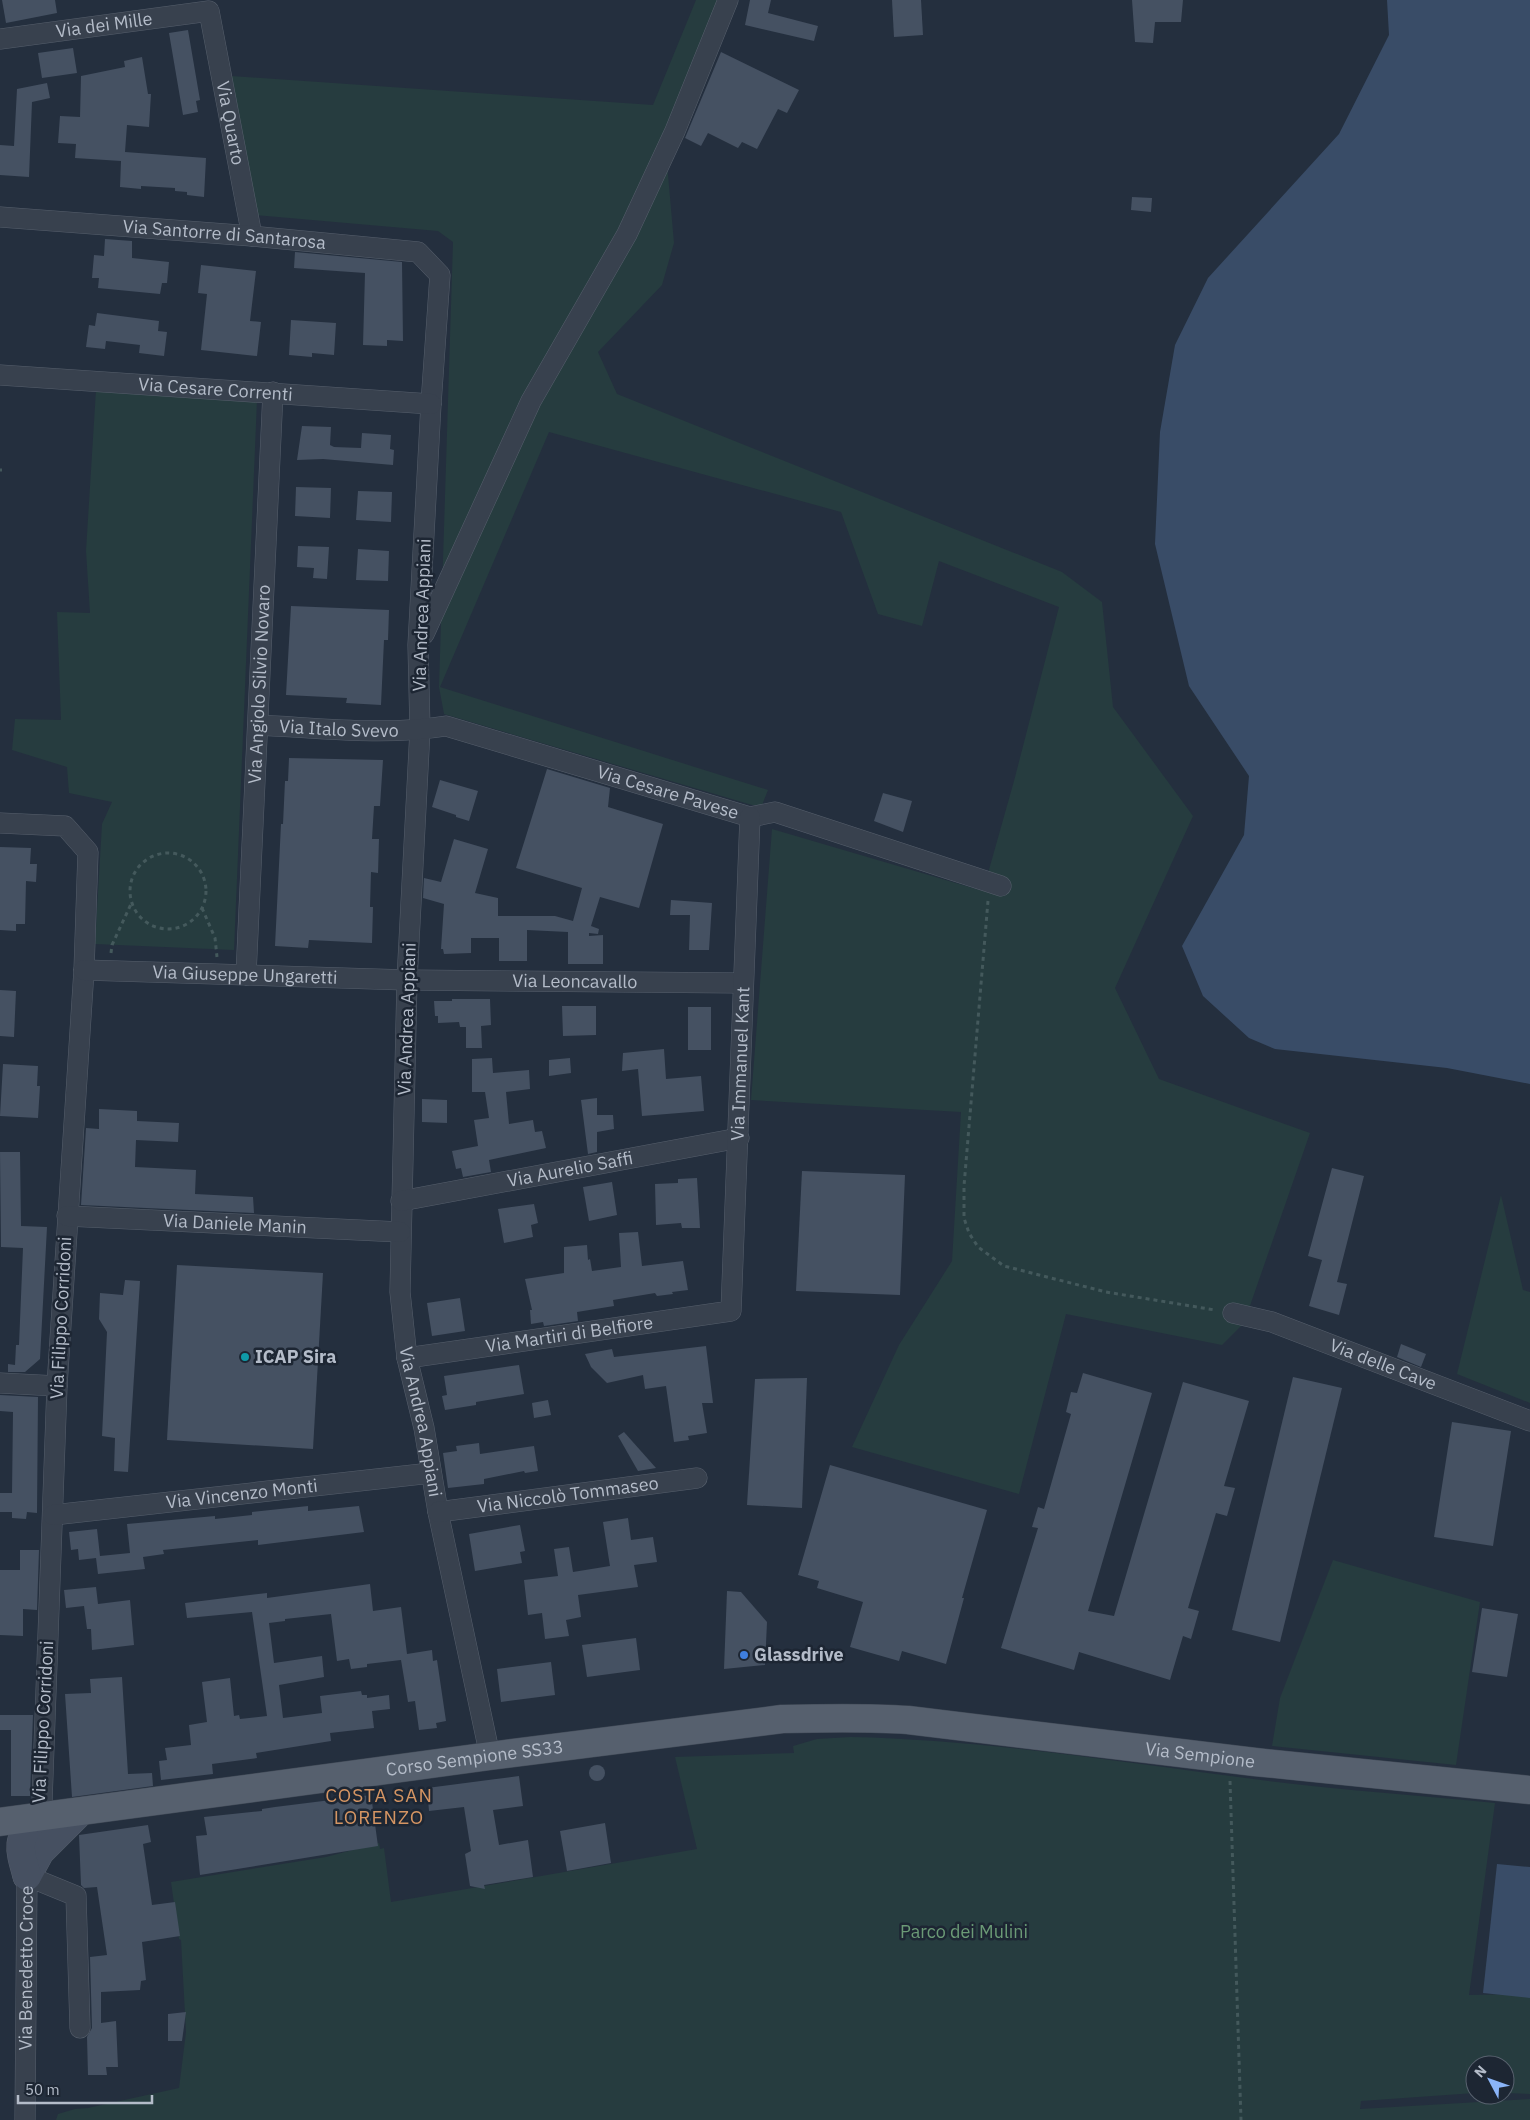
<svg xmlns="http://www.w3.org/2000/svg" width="1530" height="2120" font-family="'IBM Plex Sans',sans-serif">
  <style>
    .green { fill: #263c3f }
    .water { fill: #394c67 }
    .building { fill: #455162 }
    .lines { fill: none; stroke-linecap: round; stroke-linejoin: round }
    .street-casing { stroke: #565f6c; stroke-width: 21 }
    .secondary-casing { stroke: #565f6c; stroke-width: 29 }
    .primary-casing { stroke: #414a57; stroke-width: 29 }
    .path { stroke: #44595c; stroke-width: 3; stroke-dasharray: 4 4; stroke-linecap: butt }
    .street { stroke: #38414e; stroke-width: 20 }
    .secondary { stroke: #465061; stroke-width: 28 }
    .primary { stroke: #56606e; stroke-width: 28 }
    .culture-dot { fill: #0f9aa8; stroke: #1d2633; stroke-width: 2 }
    .shop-dot { fill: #3f7fe0; stroke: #1d2633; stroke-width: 2 }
    .labels { text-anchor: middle; stroke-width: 5; stroke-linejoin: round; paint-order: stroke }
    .street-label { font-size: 18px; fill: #b4bcc9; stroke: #1d2633 }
    .poi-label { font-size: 18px; font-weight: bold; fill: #b4bcc9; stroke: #1d2633; text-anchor: start }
    .park-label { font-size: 18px; fill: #6b9a76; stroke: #1d2633 }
    .neighbourhood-label { font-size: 19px; letter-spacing: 1px; fill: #d59563; stroke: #1d2633 }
  </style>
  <rect width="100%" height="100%" fill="#242f3e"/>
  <g class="green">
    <polygon points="696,0 726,0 667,163 674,243 662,285 598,352 617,394 1062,572 1102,602 1113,707 1193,816 1115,988 1159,1079 1310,1133 1244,1323 1222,1345 1066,1314 1019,1494 852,1447 899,1345 952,1261 961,1112 751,1100 772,829 983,891 1014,781 1059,607 939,561 922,626 878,614 841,512 549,432 440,687 768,790 762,805 752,805 444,714 439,687 453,242 438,231 255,215 231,76 653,105"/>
    <polygon points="96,390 257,400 234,950 95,944 102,824 112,802 69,793 67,767 12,750 15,719 61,720 57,612 90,613 86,551"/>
    <polygon points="1501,1195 1523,1290 1530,1292 1530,1403 1457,1374"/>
    <polygon points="1333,1560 1480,1602 1456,1765 1272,1746 1280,1698"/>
    <path d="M851 1737C989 1740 1125 1763 1261 1780 1339 1790 1417 1795 1495 1803L1469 1995 1530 1994V2094L1505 2093V2065H1475V2093L1361 2101 1360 2109 1530 2099V2120H56L58 2114 75 2109 88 2108 179 2088 186 2032 181 1940 179 1939 171 1882 326 1857 379 1843 380 1849 384 1848 391 1902 697 1849 675 1757 794 1753 793 1746 817 1739Z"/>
  </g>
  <g class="water">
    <polygon points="1387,0 1530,0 1530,1084 1447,1068 1275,1049 1249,1038 1203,996 1182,946 1244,835 1249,776 1189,686 1155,544 1160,432 1175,345 1208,278 1339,134 1389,35"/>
    <polygon points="1497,1864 1530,1867 1530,1998 1483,1993"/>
  </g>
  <g class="building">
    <polygon points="2,0 55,0 57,13 6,23"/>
    <polygon points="750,0 771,0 768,13 818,26 814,41 745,25"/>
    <polygon points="892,0 921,0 923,35 894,37"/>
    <polygon points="1132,0 1183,0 1181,22 1155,22 1153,43 1135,42"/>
    <polygon points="188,30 200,100 196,101 198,112 183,115 169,33"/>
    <polygon points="73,48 77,73 42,78 38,53"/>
    <polygon points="721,52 799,90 787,113 778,109 757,149 742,142 738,148 708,133 701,146 685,138"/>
    <polygon points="142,57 148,94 151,94 149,127 127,125 125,152 206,158 204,197 187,195 187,192 175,191 175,188 141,186 141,189 120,187 121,161 75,158 76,144 58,143 60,116 80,117 81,76 125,67 124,61"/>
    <polygon points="47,83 50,98 32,102 29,177 0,175 0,145 14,146 17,89"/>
    <polygon points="1132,197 1152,198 1151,212 1131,210"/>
    <polygon points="105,239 132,241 132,258 169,262 167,283 162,283 160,294 98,288 99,278 92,278 94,255 104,256"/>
    <polygon points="295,252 402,262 403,341 387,340 387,346 363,345 365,273 294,268"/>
    <polygon points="201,265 256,271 250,321 261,322 257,356 201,350 207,294 198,293"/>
    <polygon points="97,313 159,321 158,331 167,332 164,356 139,353 140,345 106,341 105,349 86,347 89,325 95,326"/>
    <polygon points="291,320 336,323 334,355 312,353 312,357 289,355"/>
    <polygon points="302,426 331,427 330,445 334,447 361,448 362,433 391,435 390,449 394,450 393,465 323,459 297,460"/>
    <polygon points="296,487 331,488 330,518 295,516"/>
    <polygon points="358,491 392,492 391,522 356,520"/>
    <polygon points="298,546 329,547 327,579 313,578 314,568 297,567"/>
    <polygon points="358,549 389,551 388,581 356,580"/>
    <polygon points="291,606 389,610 388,640 384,640 381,705 346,703 347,698 286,695"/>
    <polygon points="289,758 383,760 380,806 374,806 372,839 379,839 378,873 371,872 370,907 373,907 372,943 309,940 308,948 275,946 281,824 283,824 285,781 288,781"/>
    <polygon points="547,769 610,788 608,807 663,824 639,908 600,897 591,926 599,929 598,934 589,933 589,936 603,935 603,964 568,964 568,932 527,930 527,961 499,961 499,938 471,938 471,953 444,954 443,949 441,949 444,904 423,898 424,878 441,882 454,839 488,849 475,893 498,898 498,916 555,916 573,921 582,888 516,868"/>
    <polygon points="440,780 478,791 469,821 456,817 456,815 432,807"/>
    <polygon points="883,793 912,801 903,832 874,821"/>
    <polygon points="0,847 31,848 30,864 37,864 36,882 26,881 25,924 16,924 16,931 0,930"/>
    <polygon points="671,900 712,903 709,950 689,950 690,915 670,915"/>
    <polygon points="0,990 16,991 14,1037 0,1036"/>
    <polygon points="452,999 490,999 491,1025 481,1026 482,1048 466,1048 466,1027 460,1027 459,1022 438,1023 438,1016 435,1016 434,1001 452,1001"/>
    <polygon points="562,1006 596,1006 596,1035 563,1036"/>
    <rect x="688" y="1007" width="23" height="43"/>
    <polygon points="664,1049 666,1079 701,1076 704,1111 642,1116 638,1069 622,1071 623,1053"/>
    <polygon points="492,1058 493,1073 529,1070 530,1089 506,1092 509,1124 533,1120 535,1132 542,1131 546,1148 489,1160 491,1172 463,1177 461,1168 456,1169 452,1151 478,1146 474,1120 489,1118 485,1092 472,1092 472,1059"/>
    <polygon points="570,1058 571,1073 549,1076 549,1060"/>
    <polygon points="3,1064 38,1066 37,1086 40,1086 38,1118 0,1116"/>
    <polygon points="597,1098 597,1115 613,1115 614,1129 597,1132 597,1152 588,1154 581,1100"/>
    <polygon points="422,1099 447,1100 447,1123 422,1122"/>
    <polygon points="99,1109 137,1111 137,1121 179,1123 178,1142 136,1140 135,1167 196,1170 195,1194 253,1197 254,1213 81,1205 86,1128 99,1129"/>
    <polygon points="0,1152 20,1152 21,1226 47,1227 40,1359 25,1372 8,1372 8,1364 15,1365 16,1345 19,1345 23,1248 1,1247"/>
    <polygon points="1332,1168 1364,1176 1337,1282 1347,1284 1339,1315 1309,1306 1322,1260 1308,1256"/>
    <polygon points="802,1171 905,1175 900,1295 796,1291"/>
    <polygon points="697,1178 700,1228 682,1228 681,1223 656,1225 655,1184 678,1183 678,1179"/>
    <polygon points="612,1182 617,1215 589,1221 583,1187"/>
    <polygon points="534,1204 538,1223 531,1225 533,1237 504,1243 498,1209"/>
    <polygon points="638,1232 642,1266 683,1261 688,1290 672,1292 673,1294 657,1296 655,1293 613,1300 614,1306 577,1312 578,1321 544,1326 543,1322 531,1324 530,1310 532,1310 525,1279 564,1273 564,1247 587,1245 588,1260 590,1259 592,1271 621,1267 619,1233"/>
    <polygon points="177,1265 323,1273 313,1449 167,1440"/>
    <polygon points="125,1280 140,1281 128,1472 114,1471 115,1438 102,1436 107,1332 99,1319 100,1293 123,1295"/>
    <polygon points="460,1298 465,1331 432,1336 427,1303"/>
    <polygon points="1401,1344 1426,1354 1421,1367 1397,1357"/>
    <polygon points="706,1346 713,1403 702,1403 707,1433 688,1436 689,1440 674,1442 666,1386 645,1389 643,1375 607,1383 591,1367 585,1354 612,1349 614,1357"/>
    <polygon points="519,1365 524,1394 476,1402 476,1405 445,1410 442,1396 447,1395 444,1376"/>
    <polygon points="1083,1373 1152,1393 1088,1611 1114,1616 1183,1382 1249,1401 1224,1486 1235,1488 1227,1516 1216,1513 1188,1608 1199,1611 1191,1639 1183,1636 1170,1680 1079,1652 1074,1670 1001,1648 1038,1528 1032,1527 1038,1507 1044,1509 1071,1414 1066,1412 1071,1392 1077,1393"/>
    <polygon points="1293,1377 1342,1388 1280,1642 1232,1630"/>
    <polygon points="807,1378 802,1508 747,1505 755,1379"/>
    <polygon points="0,1395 38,1397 37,1513 27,1512 26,1519 12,1518 12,1512 0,1512 0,1493 12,1493 13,1412 0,1411"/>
    <polygon points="548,1400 551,1415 534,1418 532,1403"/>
    <polygon points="1452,1422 1511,1431 1493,1546 1434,1537"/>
    <polygon points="624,1432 656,1468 638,1471 618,1436"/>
    <polygon points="479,1443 480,1454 534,1446 538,1471 525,1473 524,1471 484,1479 484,1484 448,1488 443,1453 457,1451 456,1446"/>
    <polygon points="830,1465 987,1510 962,1598 964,1598 946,1664 902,1651 899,1661 850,1647 863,1602 817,1588 819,1581 798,1575"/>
    <polygon points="308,1506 308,1511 359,1506 364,1532 258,1545 258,1540 163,1550 164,1554 143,1557 145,1569 98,1574 96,1558 79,1560 78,1549 71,1550 69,1532 97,1529 100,1556 130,1553 127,1524 215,1516 215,1519 252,1515 252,1512"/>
    <polygon points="628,1518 631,1540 653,1537 657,1562 634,1565 638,1587 578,1595 581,1617 566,1620 569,1636 545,1639 542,1613 528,1615 524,1580 558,1576 554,1549 569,1547 573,1572 610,1566 603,1522"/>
    <polygon points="520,1525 525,1551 520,1552 522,1563 475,1571 469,1534"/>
    <polygon points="20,1550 39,1550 37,1610 23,1609 23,1636 0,1635 0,1570 20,1570"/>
    <polygon points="370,1584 373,1611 401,1607 407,1654 432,1650 433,1661 437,1660 446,1721 436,1723 437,1728 419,1730 415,1701 408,1702 401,1660 367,1664 367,1667 351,1669 349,1659 337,1661 331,1614 285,1619 285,1621 269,1623 274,1663 322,1656 324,1677 279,1685 283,1718 322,1713 320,1696 361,1691 362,1695 367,1695 367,1698 389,1695 390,1709 372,1711 374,1728 330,1733 331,1741 256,1753 257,1758 212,1764 213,1774 161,1780 159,1761 167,1760 165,1748 191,1745 189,1725 207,1722 202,1682 230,1678 234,1716 239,1715 240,1719 267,1716 252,1612 187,1618 185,1603 267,1593 267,1598"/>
    <polygon points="96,1587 98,1604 130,1600 134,1645 92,1650 91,1629 87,1629 84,1606 66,1608 64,1590"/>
    <polygon points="727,1591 741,1592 767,1622 765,1665 724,1669"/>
    <polygon points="1482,1608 1518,1614 1507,1677 1472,1672"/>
    <polygon points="636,1638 640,1670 587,1677 582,1645"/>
    <polygon points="551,1662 555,1695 501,1702 497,1669"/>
    <polygon points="122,1677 128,1774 152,1773 153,1786 72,1797 65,1694 91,1693 90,1679"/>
    <polygon points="0,1715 33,1715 30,1796 11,1796 11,1730 0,1730"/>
    <circle cx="597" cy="1773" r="8"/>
    <polygon points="519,1776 523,1806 493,1810 499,1845 528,1840 533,1877 484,1885 485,1889 470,1886 465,1854 471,1851 464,1807 429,1811 427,1788"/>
    <polygon points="371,1795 378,1846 200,1875 196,1836 207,1835 204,1817 262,1811 262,1809 275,1807"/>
    <polygon points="605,1823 611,1863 567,1871 560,1831"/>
    <polygon points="148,1825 151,1842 143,1844 152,1905 175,1902 180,1936 142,1942 146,1980 141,1981 140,1990 101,1992 101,2023 116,2021 118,2067 106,2067 107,2075 88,2075 87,2037 92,2028 90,1957 107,1955 97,1887 84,1888 81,1885 79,1835"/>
    <polygon points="186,2012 182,2041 168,2041 168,2014"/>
  </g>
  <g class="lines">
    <g class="street-casing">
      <g id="street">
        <path id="s1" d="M0 39 209 11 252 236"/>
        <path id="s2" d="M0 217 252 236 418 252 440 275 431 404 418 645 420 730 407 980 400 1292 407 1358 424 1428 438 1512 490 1756"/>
        <path id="s3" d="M0 375 431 404"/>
        <polyline points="424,634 531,401 627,234 675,131 728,0"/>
        <path id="s4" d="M258 725C320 728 384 736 446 726L750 817 775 812 1001 886"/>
        <polyline points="0,823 65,826 88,852 84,970 57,1386 42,1802 35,1818"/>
        <path id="s5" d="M84 970 407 980 742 983"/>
        <path id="s6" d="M246 975 273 392"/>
        <path id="s7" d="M401 1201 739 1138"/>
        <path id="s8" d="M67 1216 400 1232"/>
        <path id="s9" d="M1233 1313 1272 1322 1530 1421"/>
        <path id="s10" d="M407 1358 731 1311 750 817"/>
        <polyline points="0,1383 57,1386"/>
        <path id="s11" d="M438 1512 697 1478"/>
        <path id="s12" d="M53 1515 431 1473"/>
        <path id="s13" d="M25 2120 27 1876 76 1896 80 2028"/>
      </g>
    </g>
    <g class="secondary-casing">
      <g id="secondary">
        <polyline points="27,1876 40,1852 80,1812"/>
        <path d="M27 1876C19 1848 16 1841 35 1818"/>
      </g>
    </g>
    <g class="primary-casing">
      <g id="primary">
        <path id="s14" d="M0 1822 490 1756 782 1719C824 1718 866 1717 908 1720L1255 1762 1530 1790"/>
      </g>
    </g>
    <g class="path">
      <polyline points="0,470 2,470"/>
      <circle cx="168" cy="891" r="38"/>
      <polyline points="988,901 964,1186 964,1218 969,1233 978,1247 1004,1266 1106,1292 1215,1310"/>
      <polyline points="202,908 215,938 217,957"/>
      <polyline points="111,953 112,945 131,904"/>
      <polyline points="1230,1781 1241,2120"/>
    </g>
    <use href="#street" class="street"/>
    <use href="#secondary" class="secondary"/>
    <use href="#primary" class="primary"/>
  </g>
  <circle class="culture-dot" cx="245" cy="1357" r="5"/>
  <circle class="shop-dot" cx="744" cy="1655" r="5"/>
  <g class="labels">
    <g class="street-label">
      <text dy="6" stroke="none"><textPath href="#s1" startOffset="105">Via dei Mille</textPath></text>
      <text dy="6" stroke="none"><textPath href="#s1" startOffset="325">Via Quarto</textPath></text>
      <text dy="6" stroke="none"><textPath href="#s2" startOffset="225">Via Santorre di Santarosa</textPath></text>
      <text dy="6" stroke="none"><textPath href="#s3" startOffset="216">Via Cesare Correnti</textPath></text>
      <text transform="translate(422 615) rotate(-88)" y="6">Via Andrea Appiani</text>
      <text dy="6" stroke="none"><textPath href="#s6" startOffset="291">Via Angiolo Silvio Novaro</textPath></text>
      <text dy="6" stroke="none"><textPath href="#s4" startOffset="81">Via Italo Svevo</textPath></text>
      <text dy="6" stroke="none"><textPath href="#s4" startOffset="420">Via Cesare Pavese</textPath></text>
      <text dy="6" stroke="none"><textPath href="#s5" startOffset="161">Via Giuseppe Ungaretti</textPath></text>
      <text dy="6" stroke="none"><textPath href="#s5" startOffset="491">Via Leoncavallo</textPath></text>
      <text transform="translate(407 1019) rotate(-88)" y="6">Via Andrea Appiani</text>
      <text dy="6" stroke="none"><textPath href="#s10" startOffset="575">Via Immanuel Kant</textPath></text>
      <text dy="6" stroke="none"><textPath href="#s7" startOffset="172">Via Aurelio Saffi</textPath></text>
      <text dy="6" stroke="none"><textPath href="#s8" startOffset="168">Via Daniele Manin</textPath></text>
      <text transform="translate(61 1318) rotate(-87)" y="6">Via Filippo Corridoni</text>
      <text dy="6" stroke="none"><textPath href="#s10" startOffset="164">Via Martiri di Belfiore</textPath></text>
      <text dy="6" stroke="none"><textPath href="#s9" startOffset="159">Via delle Cave</textPath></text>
      <text dy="6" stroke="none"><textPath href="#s2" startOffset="1601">Via Andrea Appiani</textPath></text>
      <text dy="6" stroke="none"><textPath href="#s12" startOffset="190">Via Vincenzo Monti</textPath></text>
      <text dy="6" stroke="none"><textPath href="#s11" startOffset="131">Via Niccolò Tommaseo</textPath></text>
      <text transform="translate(43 1722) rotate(-87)" y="6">Via Filippo Corridoni</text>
      <text dy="6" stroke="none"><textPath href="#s14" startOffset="1209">Via Sempione</textPath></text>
      <text dy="6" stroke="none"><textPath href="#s14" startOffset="479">Corso Sempione SS33</textPath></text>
      <text dy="6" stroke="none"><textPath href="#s13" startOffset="152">Via Benedetto Croce</textPath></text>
    </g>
    <g class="poi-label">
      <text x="255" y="1363">ICAP Sira</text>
      <text x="754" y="1661">Glassdrive</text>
    </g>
    <g class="park-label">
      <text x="964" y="1938">Parco dei Mulini</text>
    </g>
    <g class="neighbourhood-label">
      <text x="379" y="1802">COSTA SAN<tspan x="379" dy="22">LORENZO</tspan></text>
    </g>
  </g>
  <g transform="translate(1490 2080) rotate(311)"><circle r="24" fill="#1d2633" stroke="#59626f"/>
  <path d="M0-4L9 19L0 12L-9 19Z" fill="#8ab4f8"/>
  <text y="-8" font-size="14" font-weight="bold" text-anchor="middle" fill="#b4bcc9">N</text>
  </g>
  <path d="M18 2095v8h134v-8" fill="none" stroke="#b4bcc9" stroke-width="2.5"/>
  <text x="25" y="2095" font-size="15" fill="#b4bcc9" stroke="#1d2633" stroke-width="4" paint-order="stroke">50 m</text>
</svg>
